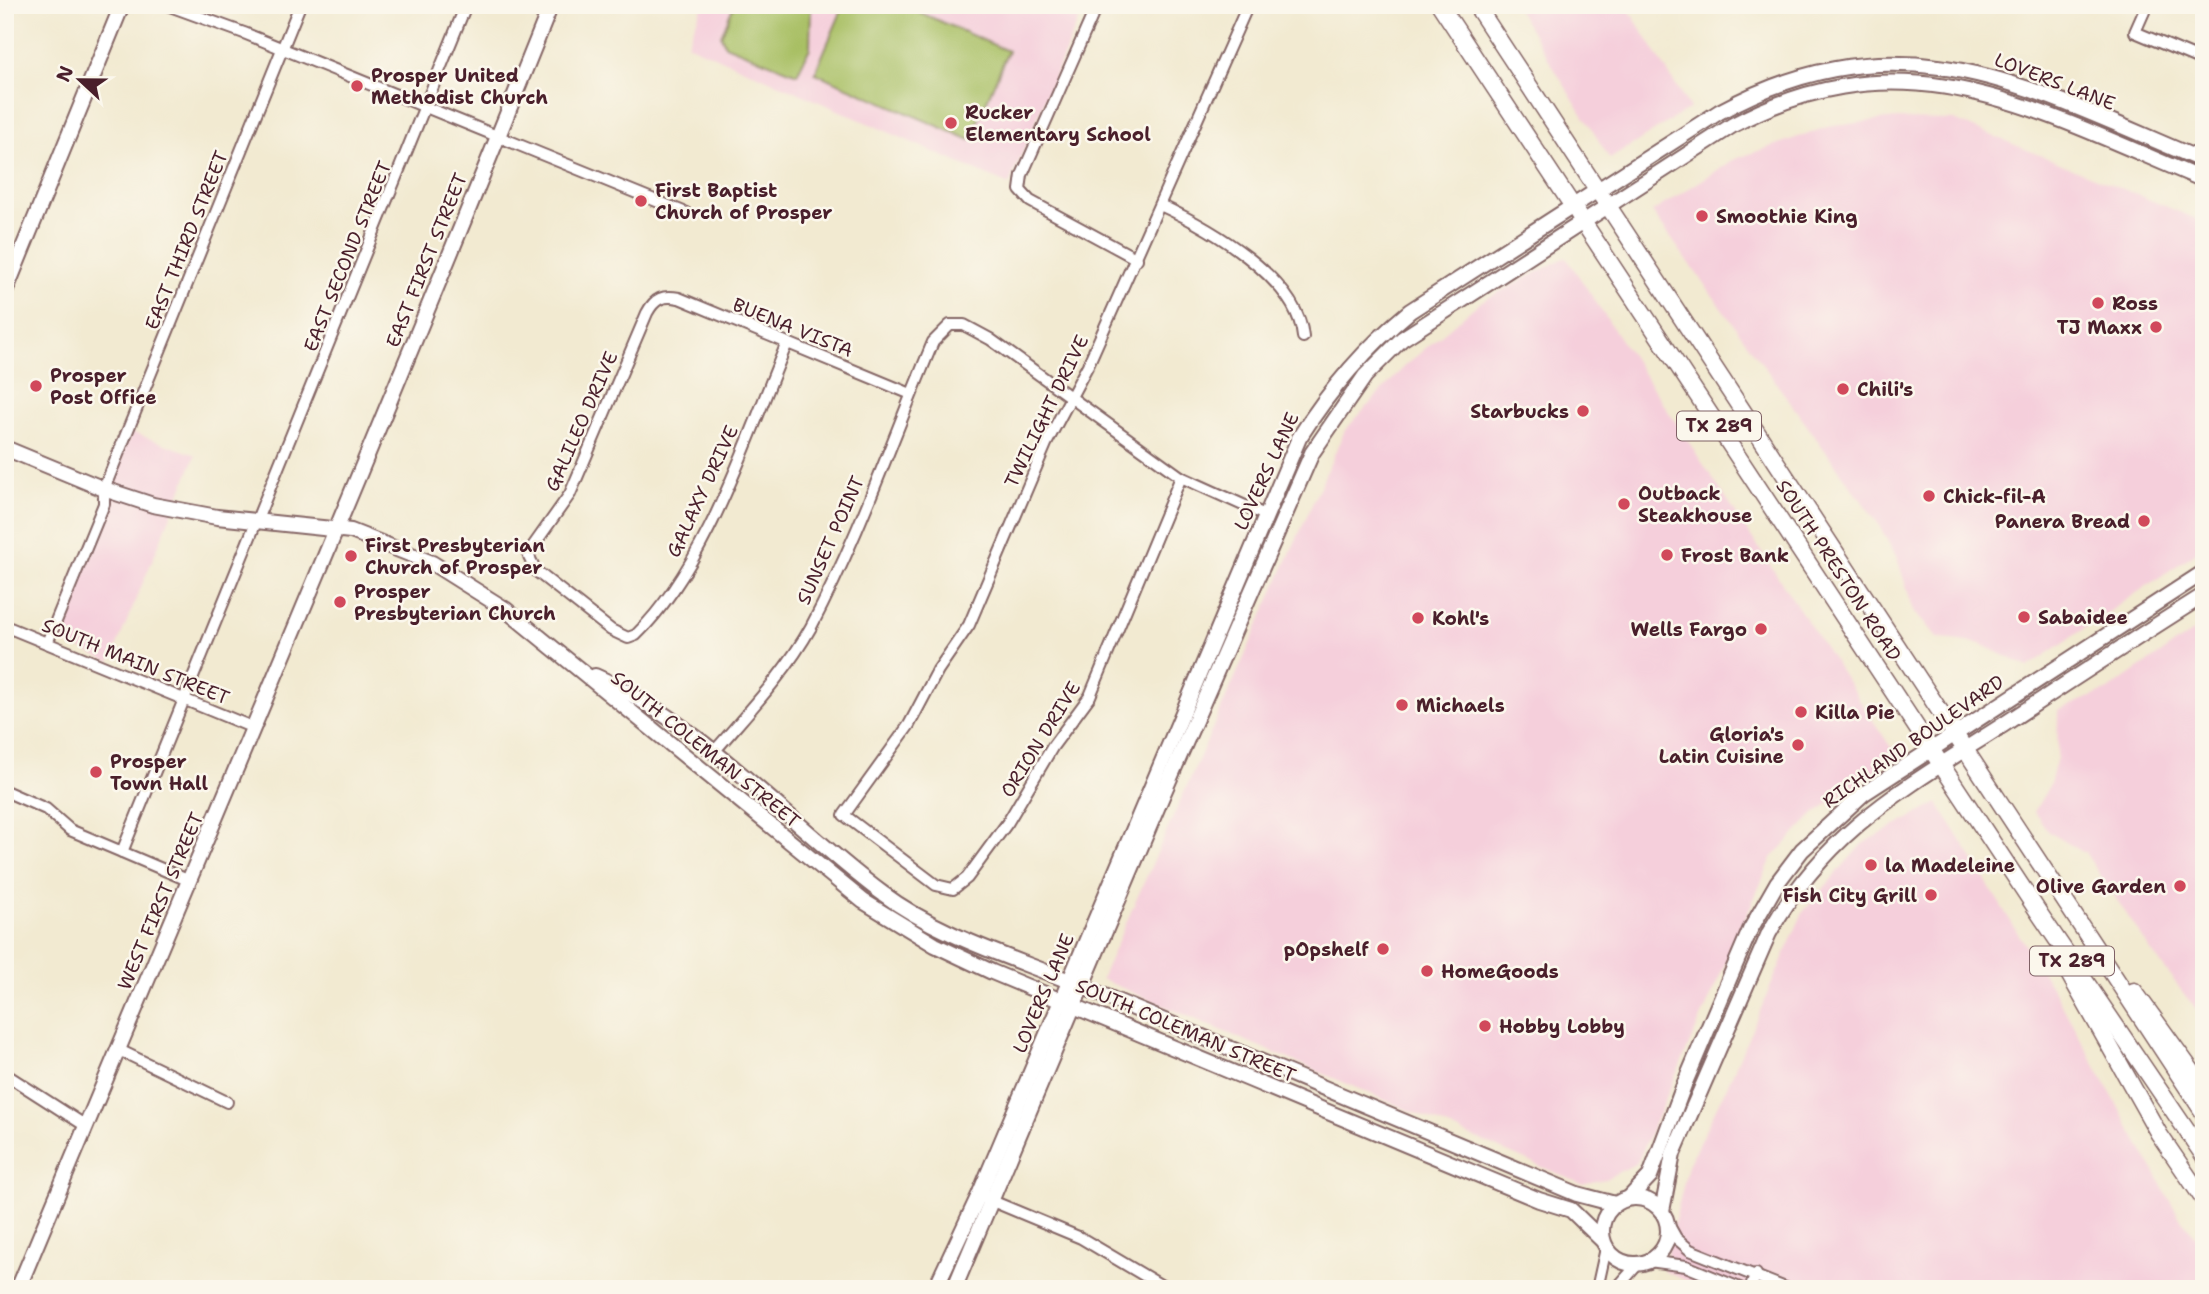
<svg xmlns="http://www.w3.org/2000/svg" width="2209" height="1294" font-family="'Shantell Sans',sans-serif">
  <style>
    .built { fill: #f5cfdb }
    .green { fill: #a8bf64; stroke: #796f48; stroke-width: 2 }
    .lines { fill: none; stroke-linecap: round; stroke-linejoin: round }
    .street-casing { stroke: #856665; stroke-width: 14 }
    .secondary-casing { stroke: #856665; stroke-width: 18 }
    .primary-casing { stroke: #856665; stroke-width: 19 }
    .street { stroke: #fff; stroke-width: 10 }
    .secondary { stroke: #fff; stroke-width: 14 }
    .primary { stroke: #fff; stroke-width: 16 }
    .poi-dot { fill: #d1495b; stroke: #fbf7ec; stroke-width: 2.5 }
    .labels { text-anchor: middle; stroke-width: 5; stroke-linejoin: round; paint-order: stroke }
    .shield { fill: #fbf7ec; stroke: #7f6065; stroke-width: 2 }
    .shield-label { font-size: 18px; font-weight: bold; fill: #4a1f2b }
    .poi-label { font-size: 19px; font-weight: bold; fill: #4a1f2b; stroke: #fbf7ec; text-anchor: start }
    .street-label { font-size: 19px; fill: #4a1f2b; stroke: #fbf7ec }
  </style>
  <rect width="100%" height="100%" fill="#fbf7ec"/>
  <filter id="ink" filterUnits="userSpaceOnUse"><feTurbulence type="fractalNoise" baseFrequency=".0143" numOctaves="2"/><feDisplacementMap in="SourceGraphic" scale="14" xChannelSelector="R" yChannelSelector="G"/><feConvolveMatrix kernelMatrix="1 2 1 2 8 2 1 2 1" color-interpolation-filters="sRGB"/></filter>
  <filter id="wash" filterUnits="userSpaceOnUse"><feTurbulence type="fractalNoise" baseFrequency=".00686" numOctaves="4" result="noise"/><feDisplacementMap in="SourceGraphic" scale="28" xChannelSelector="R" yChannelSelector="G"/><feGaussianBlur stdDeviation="1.57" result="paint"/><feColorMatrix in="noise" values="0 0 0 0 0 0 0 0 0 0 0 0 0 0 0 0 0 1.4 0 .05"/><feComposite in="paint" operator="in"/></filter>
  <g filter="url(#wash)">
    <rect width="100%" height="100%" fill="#f2ead1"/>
    <g class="built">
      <polygon points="703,5 1085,5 1009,185 687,44"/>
      <polygon points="1515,5 1626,5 1690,108 1610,159"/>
      <polygon points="1887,119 1954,120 2204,222 2204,547 2028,667 1981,644 1937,638 1914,611 1897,558 1877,522 1652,212 1735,159 1827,127"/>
      <polygon points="1566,257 1896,755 1814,814 1772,858 1637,1163 1605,1179 1582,1184 1101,979 1345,430 1406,365 1480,302"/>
      <polygon points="131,432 196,455 110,662 57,639 111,504 112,480"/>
      <polygon points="2204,624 2204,1020 2152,952 2086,854 2049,832 2034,812 2050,784 2057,757 2058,710 2108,690"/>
      <polygon points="1938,803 2058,998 2180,1218 2204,1246 2204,1289 1707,1289 1663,1271 1688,1165 1728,1084 1803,912 1862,844"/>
    </g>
    <g class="green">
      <polygon points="734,5 811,5 810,48 797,74 725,45 721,36"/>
      <polygon points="844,5 903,5 1008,51 970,140 815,73"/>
    </g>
  </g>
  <g filter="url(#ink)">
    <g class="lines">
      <g class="street-casing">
        <g id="street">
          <polyline points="167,5 244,33 686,213"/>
          <polyline points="1097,5 1022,175 1020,190 1030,201 1137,259"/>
          <polyline points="2147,5 2135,32 2204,61"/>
          <path d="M1160 205C1208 227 1298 278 1303 337"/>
          <path d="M787 343C748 435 708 565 636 635L628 638 611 630 536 571 529 557 531 549 570 494 647 313C655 298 663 295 679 298L911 394"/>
          <polyline points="1181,477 1090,696 1053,746 1008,822 967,878 953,889 936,885 844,815 909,725 938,670 969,625 1046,444 1088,365 1248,5"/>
          <polyline points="5,626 254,728"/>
          <polyline points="47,643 104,504 104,489 300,5"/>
          <path d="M713 753C747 713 785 674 811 627 859 536 893 437 933 342L950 325H964L990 339 1181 477 1265 515"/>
          <polyline points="5,791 46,809 70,830 122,852 466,5"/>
          <polyline points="122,852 190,881"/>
          <polyline points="117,1049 227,1102"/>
          <polyline points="5,1074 86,1126"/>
          <polyline points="985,1198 1081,1238 1167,1289"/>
          <polyline points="1667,1222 1676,1238 1690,1250 1788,1289"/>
          <polyline points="1649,1261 1686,1266 1742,1289"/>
          <polyline points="1597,1289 1606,1248"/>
          <polyline points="1616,1289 1638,1264"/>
          <polyline points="1750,1289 1756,1274"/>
        </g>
      </g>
      <g class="secondary-casing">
        <g id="secondary">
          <polyline points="5,292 122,5"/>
          <polyline points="5,448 104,489 153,505 217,517 351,531 432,563 505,609 863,901 935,945 992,972 1539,1200 1571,1210 1603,1241"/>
          <path d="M595 676C702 723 788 823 882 893 938 935 1005 955 1069 981L1577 1194 1615 1204"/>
          <circle cx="1635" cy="1231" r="33"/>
          <polyline points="1629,1198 1650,1176 1684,1085 1750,930 1777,883 1802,850 1863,794 2204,572"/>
          <path d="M1662 1211 1673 1154 1769 933C1827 829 1907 787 2003 725 2070 681 2136 638 2204 595"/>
          <path d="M18 1289C196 861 379 435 551 5"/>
          <path d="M935 1289 979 1195 1299 438C1330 389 1365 348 1410 311L1719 112C1903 11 2031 89 2204 161"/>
          <path d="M954 1289 1163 794 1312 453 1365 376 1402 339 1733 125C1908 31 2041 113 2204 180"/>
        </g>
      </g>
      <g class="primary-casing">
        <g id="primary">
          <polyline points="1440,5 2041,916 2204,1156"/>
          <polyline points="1476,5 2204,1113"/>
          <polyline points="2068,972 2159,1134 2204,1200"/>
          <polyline points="2134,991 2204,1088"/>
        </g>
      </g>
      <use href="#street" class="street"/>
      <use href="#secondary" class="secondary"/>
      <use href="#primary" class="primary"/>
    </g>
  </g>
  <g class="poi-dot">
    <circle cx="357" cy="86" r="7"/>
    <circle cx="951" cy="123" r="7"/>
    <circle cx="641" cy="201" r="7"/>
    <circle cx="1702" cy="216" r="7"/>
    <circle cx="2098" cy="303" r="7"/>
    <circle cx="2156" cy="327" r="7"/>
    <circle cx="36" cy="386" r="7"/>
    <circle cx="1843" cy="389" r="7"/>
    <circle cx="1583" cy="411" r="7"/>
    <circle cx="1929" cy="496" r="7"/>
    <circle cx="1624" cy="504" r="7"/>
    <circle cx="2144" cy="521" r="7"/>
    <circle cx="1667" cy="555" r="7"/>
    <circle cx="351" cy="556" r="7"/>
    <circle cx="340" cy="602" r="7"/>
    <circle cx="2024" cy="617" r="7"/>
    <circle cx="1418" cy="618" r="7"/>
    <circle cx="1761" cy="629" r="7"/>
    <circle cx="1402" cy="705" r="7"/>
    <circle cx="1801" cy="712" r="7"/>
    <circle cx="1798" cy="745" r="7"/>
    <circle cx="96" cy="772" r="7"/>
    <circle cx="1871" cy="865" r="7"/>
    <circle cx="2180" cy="886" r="7"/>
    <circle cx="1931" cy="895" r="7"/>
    <circle cx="1383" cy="949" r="7"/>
    <circle cx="1427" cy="971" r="7"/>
    <circle cx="1485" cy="1026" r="7"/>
  </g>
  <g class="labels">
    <g class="shield">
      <rect x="1677" y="411.5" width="84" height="29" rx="5"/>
      <rect x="2030" y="946.5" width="84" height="29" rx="5"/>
    </g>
    <g class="shield-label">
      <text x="1719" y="432">TX 289</text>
      <text x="2072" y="967">TX 289</text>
    </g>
    <g class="poi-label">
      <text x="371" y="82">Prosper United<tspan x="371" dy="22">Methodist Church</tspan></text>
      <text x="965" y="119">Rucker<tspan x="965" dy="22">Elementary School</tspan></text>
      <text x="655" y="197">First Baptist<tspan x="655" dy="22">Church of Prosper</tspan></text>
      <text x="1716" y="223">Smoothie King</text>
      <text x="2112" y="310">Ross</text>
      <text x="2142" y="334" text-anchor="end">TJ Maxx</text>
      <text x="50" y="382">Prosper<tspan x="50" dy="22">Post Office</tspan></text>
      <text x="1857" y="396">Chili's</text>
      <text x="1569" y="418" text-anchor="end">Starbucks</text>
      <text x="1638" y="500">Outback<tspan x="1638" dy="22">Steakhouse</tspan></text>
      <text x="1943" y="503">Chick-fil-A</text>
      <text x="2130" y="528" text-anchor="end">Panera Bread</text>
      <text x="365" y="552">First Presbyterian<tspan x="365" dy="22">Church of Prosper</tspan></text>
      <text x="1681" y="562">Frost Bank</text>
      <text x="354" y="598">Prosper<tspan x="354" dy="22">Presbyterian Church</tspan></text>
      <text x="2038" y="624">Sabaidee</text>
      <text x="1432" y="625">Kohl's</text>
      <text x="1747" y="636" text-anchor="end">Wells Fargo</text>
      <text x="1416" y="712">Michaels</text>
      <text x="1815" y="719">Killa Pie</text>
      <text x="1784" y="741" text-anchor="end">Gloria's<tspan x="1784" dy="22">Latin Cuisine</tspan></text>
      <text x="110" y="768">Prosper<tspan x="110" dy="22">Town Hall</tspan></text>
      <text x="1885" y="872">la Madeleine</text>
      <text x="2166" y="893" text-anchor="end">Olive Garden</text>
      <text x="1917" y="902" text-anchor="end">Fish City Grill</text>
      <text x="1369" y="956" text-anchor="end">pOpshelf</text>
      <text x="1441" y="978">HomeGoods</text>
      <text x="1499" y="1033">Hobby Lobby</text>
    </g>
    <g class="street-label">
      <text transform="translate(2055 81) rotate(21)" y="7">LOVERS LANE</text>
      <text transform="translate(186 240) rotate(-68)" y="7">EAST THIRD STREET</text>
      <text transform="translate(347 256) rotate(-68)" y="7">EAST SECOND STREET</text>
      <text transform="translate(426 260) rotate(-68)" y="7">EAST FIRST STREET</text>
      <text transform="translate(793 327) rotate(22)" y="7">BUENA VISTA</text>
      <text transform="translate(1046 411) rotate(-64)" y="7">TWILIGHT DRIVE</text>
      <text transform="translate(581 421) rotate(-66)" y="7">GALILEO DRIVE</text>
      <text transform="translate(1266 471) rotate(-65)" y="7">LOVERS LANE</text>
      <text transform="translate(702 491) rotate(-65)" y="7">GALAXY DRIVE</text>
      <text transform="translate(830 540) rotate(-66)" y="7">SUNSET POINT</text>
      <text transform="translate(1839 570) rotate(57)" y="7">SOUTH PRESTON ROAD</text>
      <text transform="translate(136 661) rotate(22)" y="7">SOUTH MAIN STREET</text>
      <text transform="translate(1040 739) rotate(-58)" y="7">ORION DRIVE</text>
      <text transform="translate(1913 741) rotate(-35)" y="7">RICHLAND BOULEVARD</text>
      <text transform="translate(706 749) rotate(39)" y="7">SOUTH COLEMAN STREET</text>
      <text transform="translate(160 901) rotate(-67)" y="7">WEST FIRST STREET</text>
      <text transform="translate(1043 993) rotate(-67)" y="7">LOVERS LANE</text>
      <text transform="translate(1186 1030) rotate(23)" y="7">SOUTH COLEMAN STREET</text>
    </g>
  </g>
  <rect width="2209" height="1294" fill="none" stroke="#fbf7ec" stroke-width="28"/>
  <g transform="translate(80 80) rotate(292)" stroke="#fbf7ec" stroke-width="5" paint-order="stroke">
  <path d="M0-5L12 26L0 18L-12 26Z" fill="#4a1f2b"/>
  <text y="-10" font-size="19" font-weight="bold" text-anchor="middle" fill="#4a1f2b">N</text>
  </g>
</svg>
